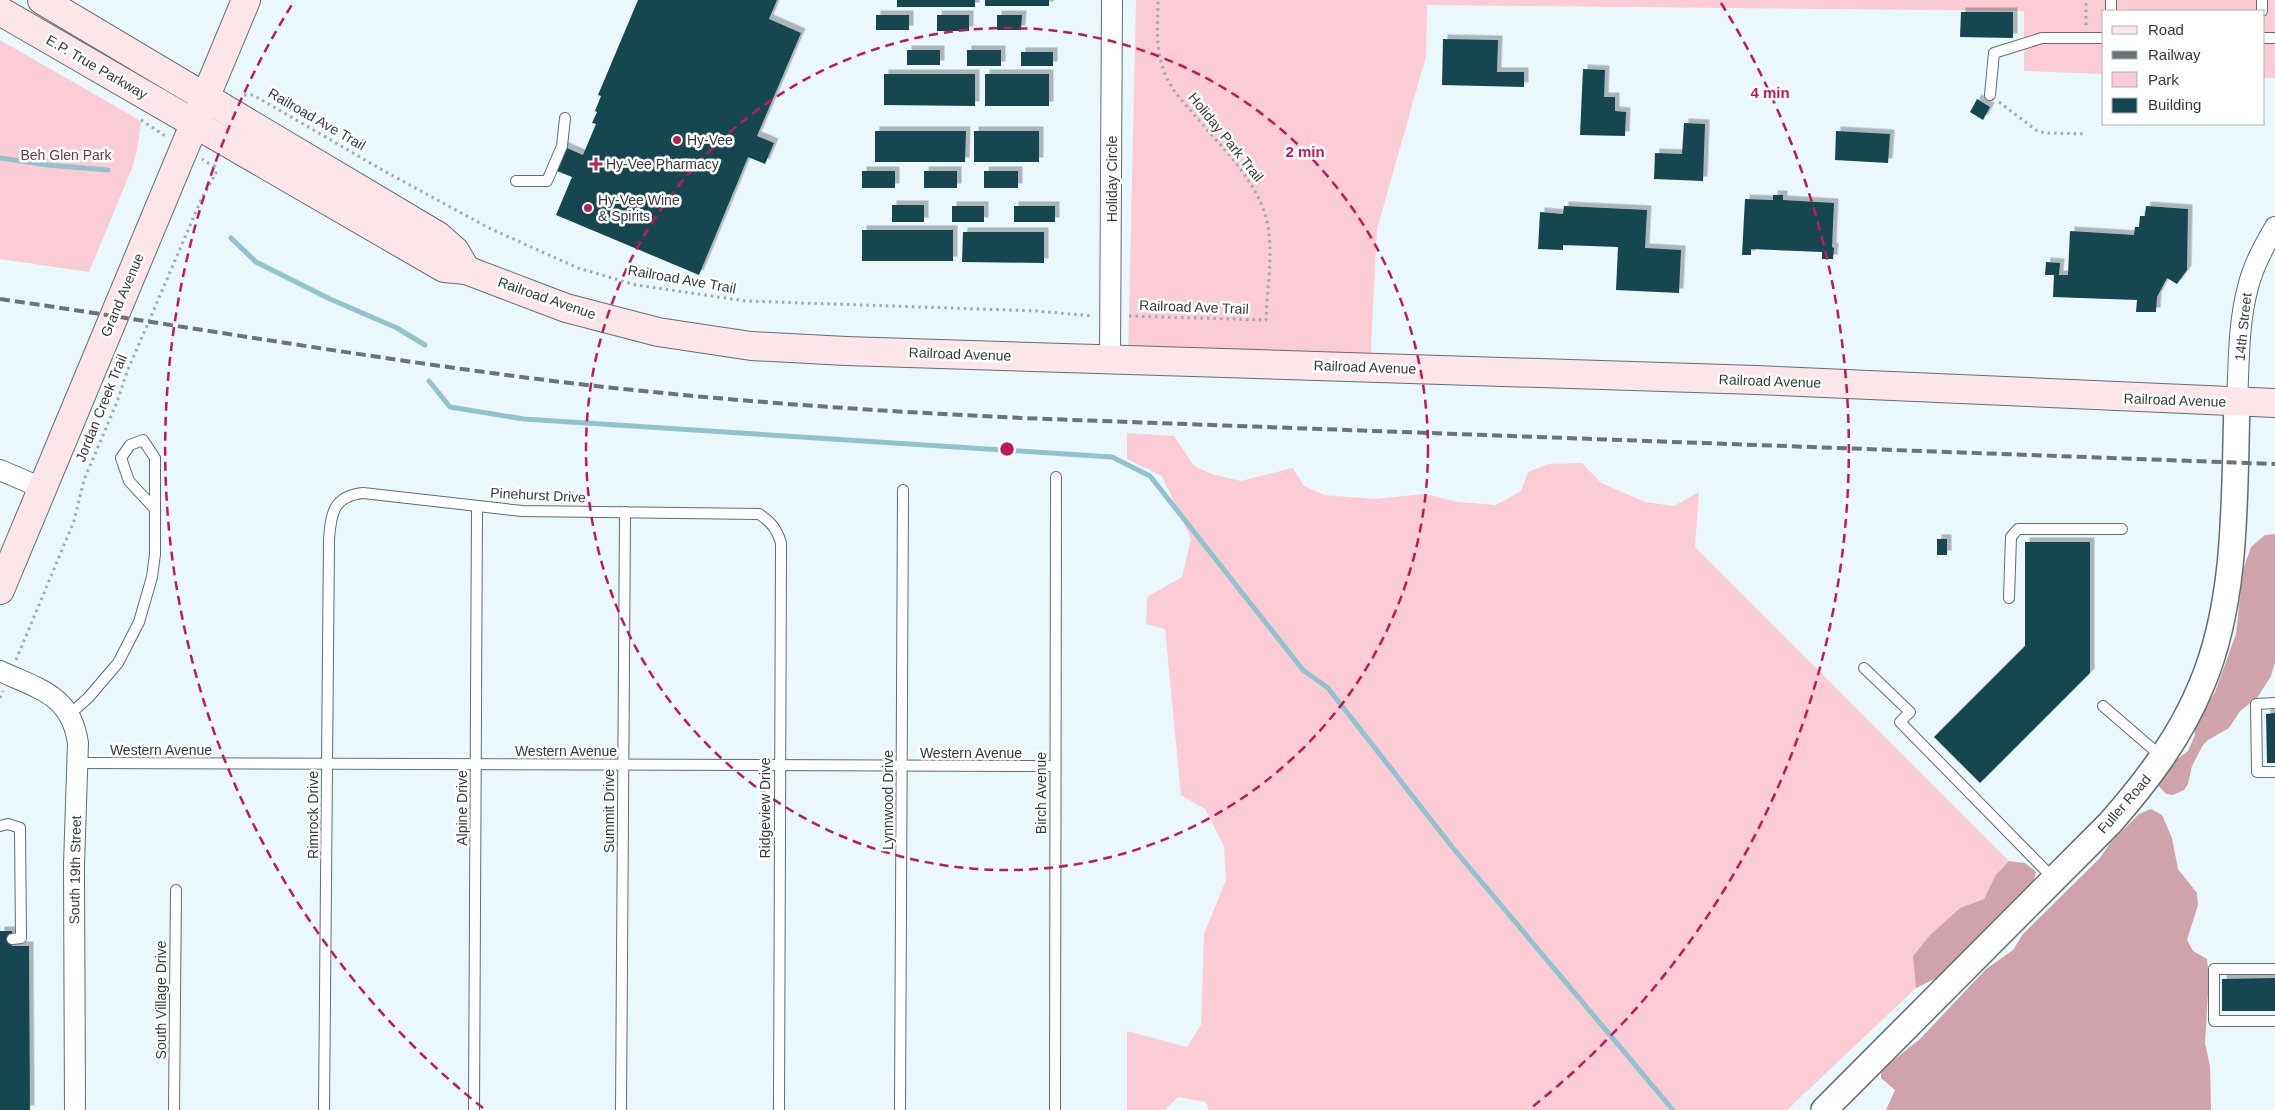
<svg xmlns="http://www.w3.org/2000/svg" width="2275" height="1110" font-family="Arial,sans-serif">
  <style>
    .green { fill: #fbccd5 }
    .forest { fill: #d0a3ac }
    .lines { fill: none; stroke-linecap: round; stroke-linejoin: round }
    .stream { stroke: #91c3cf; stroke-width: 5 }
    .building { fill: #144751; filter: url(#shadow) }
    .service-casing { stroke: #616d70; stroke-width: 12 }
    .minor-casing { stroke: #616d70; stroke-width: 22 }
    .tertiary-casing { stroke: #616d70; stroke-width: 28 }
    .secondary-casing { stroke: #616d70; stroke-width: 30 }
    .path { stroke: #a1acae; stroke-width: 3; stroke-dasharray: 2.5 4; stroke-linecap: butt }
    .service { stroke: #fff; stroke-width: 10 }
    .minor { stroke: #fff; stroke-width: 20 }
    .tertiary { stroke: #fff; stroke-width: 25 }
    .secondary { stroke: #fde6ea; stroke-width: 28 }
    .rail { stroke: #6b7375; stroke-width: 4; stroke-dasharray: 10 5; stroke-linecap: butt }
    .ring { fill: none; stroke: #c2185b; stroke-width: 2.5; stroke-dasharray: 9 6 }
    .poi-dot { fill: #b22356; stroke: #fff; stroke-width: 2 }
    .labels { text-anchor: middle; stroke-width: 5; stroke-linejoin: round; paint-order: stroke }
    .street-label { font-size: 14px; fill: #343a3b; stroke: #fff }
    .poi-label { font-size: 14px; fill: #343a3b; stroke: #fff; text-anchor: start }
    .park-label { font-size: 14px; fill: #723745; stroke: #fff }
    .centre { fill: #c2185b; stroke: #fff; stroke-width: 2.5 }
    .ring-label { font-size: 15px; text-anchor: middle; font-weight: bold; fill: #c2185b; stroke: #fff; stroke-width: 5; stroke-linejoin: round; paint-order: stroke }
  </style>
  <defs>
    <filter id="shadow"><feDropShadow dx="4.5" dy="-4.5" stdDeviation="0" flood-color="#0004"/></filter>
  </defs>
  <rect width="100%" height="100%" fill="#eaf7fb"/>
  <g class="green">
    <polygon points="1136,0 2275,0 2275,78 2264,78 2264,11 2104,11 2104,74 2024,71 2024,11 1427,5 1426,56 1377,229 1370,367 1128,359"/>
    <polygon points="0,40 141,121 137,151 132,168 89,272 0,259"/>
    <polygon points="1127,433 1174,436 1194,466 1214,475 1241,481 1293,468 1304,486 1324,495 1375,499 1425,494 1458,502 1496,505 1521,491 1528,472 1549,464 1582,463 1601,483 1645,502 1674,506 1699,492 1695,547 2009,861 1995,876 1984,899 1960,908 1930,935 1913,956 1916,988 1787,1110 1209,1110 1206,1102 1178,1097 1165,1110 1127,1110 1127,1031 1187,1047 1201,1025 1204,934 1226,880 1224,846 1205,809 1181,795 1165,629 1146,624 1147,597 1182,577 1191,539 1162,476 1127,459"/>
  </g>
  <g class="forest">
    <polygon points="2275,534 2275,662 2271,676 2257,698 2240,711 2229,728 2208,740 2203,745 2192,766 2188,784 2184,790 2173,795 2166,794 2158,785 2158,779 2177,759 2188,751 2195,735 2194,727 2215,692 2236,634 2243,570 2251,547 2265,535"/>
    <polygon points="2151,809 2162,815 2172,838 2178,869 2197,893 2198,905 2187,940 2193,951 2207,959 2209,978 2205,1043 2210,1066 2211,1110 1886,1110 1895,1090 1881,1078 1881,1072 1890,1063 1920,1039 1986,969 2013,950 2023,934 2100,858 2111,842 2139,814"/>
    <polygon points="2009,861 2025,863 2036,872 2031,891 1947,973 1916,988 1913,956 1930,935 1960,908 1984,899 1995,876"/>
  </g>
  <g class="lines">
    <g class="stream">
      <polyline points="0,158 48,165 108,170"/>
      <polyline points="231,238 256,262 330,299 397,328 425,345"/>
      <polyline points="429,381 450,407 524,419 1112,457 1150,476 1303,670 1328,688 1453,848 1673,1110"/>
    </g>
  </g>
  <g class="building">
    <polygon points="638,0 777,0 769,19 801,33 757,136 774,143 765,164 748,157 699,275 556,215 572,177 552,169 562,146 583,155 596,124 592,123 597,112 595,111 601,96 598,95"/>
    <rect x="897" y="0" width="78" height="7"/>
    <rect x="985" y="0" width="64" height="6"/>
    <polygon points="1961,12 2013,12 2013,38 1960,37"/>
    <rect x="876" y="15" width="33" height="15"/>
    <rect x="937" y="15" width="32" height="16"/>
    <polygon points="997,15 1022,15 1021,30 997,30"/>
    <polygon points="1443,39 1498,40 1497,72 1524,72 1524,87 1442,85"/>
    <rect x="907" y="50" width="33" height="15"/>
    <rect x="967" y="50" width="34" height="16"/>
    <rect x="1021" y="52" width="32" height="14"/>
    <polygon points="1583,69 1605,70 1604,97 1615,97 1615,111 1626,112 1625,136 1580,135"/>
    <polygon points="884,74 975,74 975,106 884,105"/>
    <rect x="985" y="74" width="64" height="32"/>
    <polygon points="1977,99 1990,107 1983,120 1970,112"/>
    <polygon points="1684,123 1705,124 1703,181 1654,179 1655,153 1682,154"/>
    <polygon points="875,131 966,131 965,162 875,162"/>
    <rect x="974" y="131" width="65" height="31"/>
    <polygon points="1836,131 1890,134 1888,163 1835,160"/>
    <rect x="862" y="171" width="33" height="17"/>
    <rect x="924" y="171" width="33" height="17"/>
    <rect x="984" y="171" width="34" height="17"/>
    <polygon points="1773,195 1783,195 1783,200 1834,203 1832,247 1834,248 1833,259 1822,259 1822,252 1751,249 1751,255 1742,255 1745,199 1773,200"/>
    <rect x="892" y="205" width="32" height="17"/>
    <rect x="952" y="206" width="32" height="16"/>
    <rect x="1014" y="206" width="41" height="16"/>
    <polygon points="1564,206 1647,210 1645,248 1681,250 1679,293 1616,290 1618,247 1563,245 1563,250 1538,249 1540,212 1563,214"/>
    <polygon points="2146,206 2188,209 2187,270 2177,284 2167,278 2157,297 2156,312 2136,312 2137,300 2053,297 2054,275 2045,275 2046,262 2060,263 2059,275 2068,275 2070,231 2134,235 2135,227 2139,227 2140,216 2145,216"/>
    <rect x="862" y="230" width="91" height="31"/>
    <polygon points="963,232 1044,232 1044,263 962,262"/>
    <rect x="1937" y="539" width="10" height="16"/>
    <polygon points="2025,542 2090,542 2090,673 1980,783 1934,737 2025,646"/>
    <polygon points="2275,713 2275,763 2267,763 2266,714"/>
    <polygon points="0,931 12,931 12,946 29,946 30,1110 0,1110"/>
    <polygon points="2275,978 2275,1011 2222,1011 2222,979"/>
  </g>
  <g class="lines">
    <g class="service-casing">
      <g id="service">
        <polyline points="2111,0 2111,11"/>
        <polyline points="2262,0 2262,11"/>
        <polyline points="2264,38 2275,38"/>
        <polyline points="1990,95 1994,53 2042,38 2104,38"/>
        <polyline points="516,181 547,181 562,146 565,118"/>
        <polyline points="2009,598 2011,537 2018,529 2122,529"/>
        <polyline points="1864,668 1910,712 1900,722 2054,879"/>
        <polyline points="2275,703 2256,704 2257,772 2275,772"/>
        <polyline points="2103,706 2162,757"/>
        <polyline points="70,714 88,698 118,663 139,622 152,577 155,554 155,458 143,440 130,445 121,458 129,481 154,508"/>
        <polyline points="77,763 1055,766"/>
        <polyline points="0,826 8,824 20,828 21,938 12,939"/>
        <polyline points="2275,969 2214,969 2214,1021 2275,1021"/>
        <polyline points="174,1110 176,890"/>
        <path d="M324 1110 329 539C331 514 333 496 363 493L522 511 759 514C771 522 777 529 781 543L779 1110"/>
        <polyline points="474,1110 477,506"/>
        <polyline points="621,1110 625,512"/>
        <polyline points="900,1110 903,490"/>
        <polyline points="1055,1110 1056,477"/>
      </g>
    </g>
    <g class="minor-casing">
      <g id="minor">
        <polyline points="1110,359 1112,0"/>
        <path d="M2237 403C2239 364 2238 324 2248 287 2253 266 2264 246 2275 227"/>
        <polyline points="0,470 42,488"/>
        <path d="M0 671C39 689 71 695 78 743L74 865 75 1110"/>
      </g>
    </g>
    <g class="tertiary-casing">
      <path id="tertiary" d="M1824 1110 2110 823C2147 781 2181 736 2202 684 2238 598 2234 495 2237 403"/>
    </g>
    <g class="secondary-casing">
      <g id="secondary">
        <polyline points="42,0 438,236 455,251 466,270"/>
        <polyline points="0,11 444,268 466,270 566,308 658,332 751,346 846,351 1756,380 2275,403"/>
        <polyline points="0,590 246,0"/>
      </g>
    </g>
    <g class="path">
      <polyline points="2086,25 2086,0"/>
      <polyline points="244,95 253,95 386,172 489,228 578,268 636,285 746,301 1037,311 1093,316"/>
      <polyline points="1999,102 2036,130 2045,133 2086,134"/>
      <polyline points="141,120 167,137"/>
      <polyline points="214,167 217,160"/>
      <path d="M1129 316 1266 320C1267 287 1275 246 1265 214 1252 174 1218 144 1192 112 1180 99 1168 85 1163 68 1155 46 1158 23 1158 0"/>
      <polyline points="16,660 74,521 84,480 117,402 127,372 201,200 216,173 214,167 202,159"/>
      <polyline points="0,698 3,691"/>
    </g>
    <use href="#service" class="service"/>
    <use href="#minor" class="minor"/>
    <use href="#tertiary" class="tertiary"/>
    <use href="#secondary" class="secondary"/>
    <path class="rail" d="M0 299C192 327 385 361 578 384 725 401 873 411 1021 418L2275 464"/>
  </g>
  <g class="ring">
    <circle cx="1007" cy="449" r="421"/>
    <path d="M483 1108A842 842 0 0 1 293 3M1721 3A842 842 0 0 1 1531 1108"/>
  </g>
  <g class="poi-dot">
    <circle cx="677" cy="140" r="5"/>
    <path d="M593.5 156.5h5v5h5v5h-5v5h-5v-5h-5v-5h5z"/>
    <circle cx="588" cy="208" r="5"/>
  </g>
  <g class="labels">
    <g class="street-label">
      <text transform="translate(97 67) rotate(30)" y="5">E.P. True Parkway</text>
      <text transform="translate(317 119) rotate(30)" y="5">Railroad Ave Trail</text>
      <text transform="translate(1226 137) rotate(51)" y="5">Holiday Park Trail</text>
      <text transform="translate(1112 179) rotate(-90)" y="5">Holiday Circle</text>
      <text transform="translate(682 279) rotate(10)" y="5">Railroad Ave Trail</text>
      <text transform="translate(122 295) rotate(-67)" y="5">Grand Avenue</text>
      <text transform="translate(547 298) rotate(19)" y="5">Railroad Avenue</text>
      <text transform="translate(1194 307) rotate(2)" y="5">Railroad Ave Trail</text>
      <text transform="translate(2243 327) rotate(-84)" y="5">14th Street</text>
      <text transform="translate(960 354) rotate(2)" y="5">Railroad Avenue</text>
      <text transform="translate(1365 367) rotate(2)" y="5">Railroad Avenue</text>
      <text transform="translate(1770 381) rotate(2)" y="5">Railroad Avenue</text>
      <text transform="translate(2175 400) rotate(2)" y="5">Railroad Avenue</text>
      <text transform="translate(101 408) rotate(-68)" y="5">Jordan Creek Trail</text>
      <text transform="translate(538 495) rotate(3)" y="5">Pinehurst Drive</text>
      <text x="161" y="755">Western Avenue</text>
      <text x="566" y="756">Western Avenue</text>
      <text x="971" y="758">Western Avenue</text>
      <text transform="translate(1041 793) rotate(-90)" y="5">Birch Avenue</text>
      <text transform="translate(888 800) rotate(-90)" y="5">Lynnwood Drive</text>
      <text transform="translate(2124 804) rotate(-49)" y="5">Fuller Road</text>
      <text transform="translate(462 808) rotate(-90)" y="5">Alpine Drive</text>
      <text transform="translate(765 808) rotate(-90)" y="5">Ridgeview Drive</text>
      <text transform="translate(609 811) rotate(-90)" y="5">Summit Drive</text>
      <text transform="translate(313 815) rotate(-90)" y="5">Rimrock Drive</text>
      <text transform="translate(75 870) rotate(-89)" y="5">South 19th Street</text>
      <text transform="translate(161 1000) rotate(-90)" y="5">South Village Drive</text>
    </g>
    <g class="poi-label">
      <text x="687" y="145">Hy-Vee</text>
      <text x="606" y="169">Hy-Vee Pharmacy</text>
      <text x="598" y="205">Hy-Vee Wine<tspan x="598" dy="16">&amp; Spirits</tspan></text>
    </g>
    <g class="park-label">
      <text x="66" y="160">Beh Glen Park</text>
    </g>
  </g>
  <circle cx="1007" cy="449" r="8" class="centre"/>
  <g class="ring-label">
    <text x="1770" y="98">4 min</text>
    <text x="1305" y="157">2 min</text>
  </g>
  <rect x="2102" y="10" width="162" height="115" fill="#ffffff" stroke="#aeb0b1"/>
  <rect x="2112" y="26" width="25" height="8" fill="#fde6ea" stroke="#aeb0b1"/>
  <text x="2148" y="35" font-size="15" fill="#343a3b">Road</text>
  <rect x="2112" y="51" width="25" height="8" fill="#6b7375" stroke="#aeb0b1"/>
  <text x="2148" y="60" font-size="15" fill="#343a3b">Railway</text>
  <rect x="2112" y="72" width="25" height="15" fill="#fbccd5" stroke="#aeb0b1"/>
  <text x="2148" y="85" font-size="15" fill="#343a3b">Park</text>
  <rect x="2112" y="98" width="25" height="15" fill="#144751" stroke="#aeb0b1"/>
  <text x="2148" y="110" font-size="15" fill="#343a3b">Building</text>
</svg>
